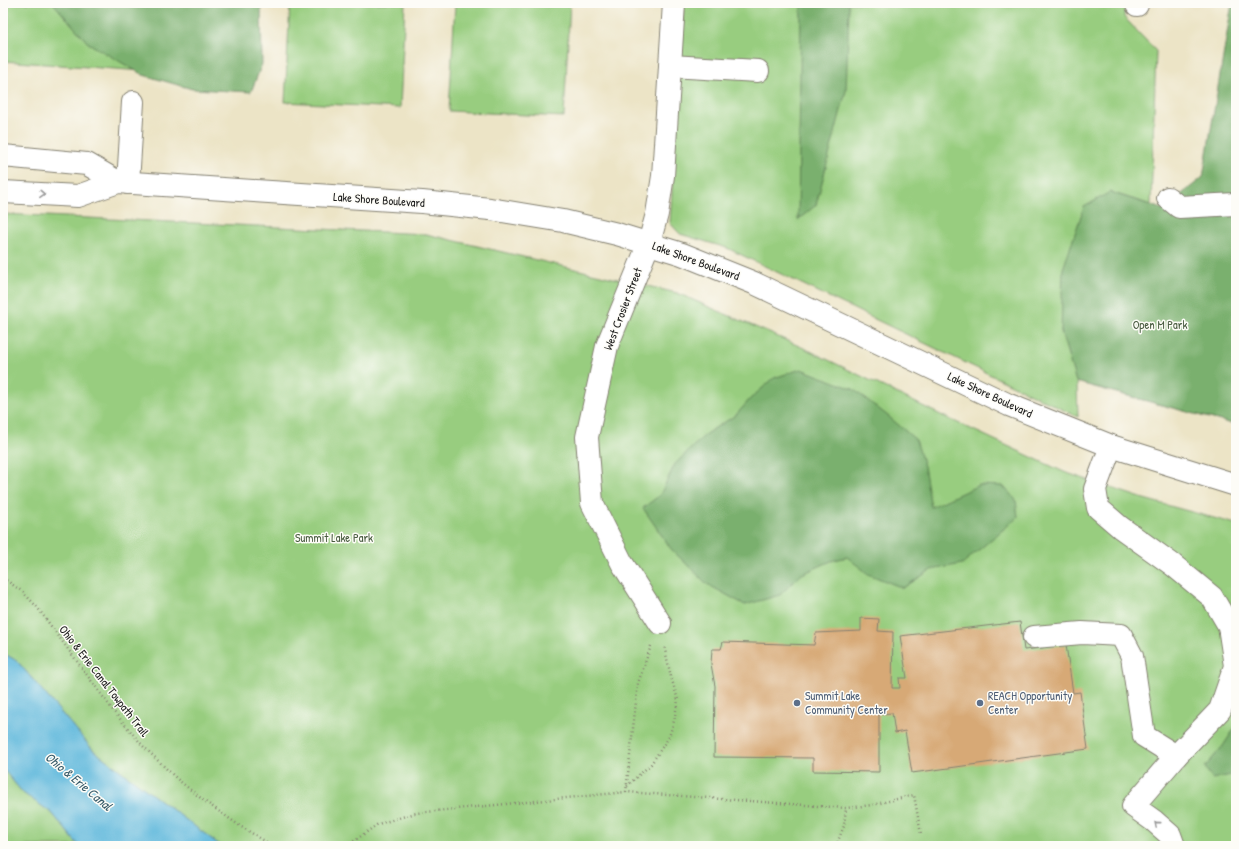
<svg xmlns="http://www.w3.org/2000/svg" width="1239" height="849" font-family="'Patrick Hand',sans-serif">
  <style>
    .green { fill: #98cd7f; stroke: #5a744e }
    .forest { fill: #7ab06e; stroke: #4b6645 }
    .water { fill: #5eb8dc; stroke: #3d6a7c }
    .building { fill: #d7a976 }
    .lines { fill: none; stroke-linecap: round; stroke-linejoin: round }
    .minor-casing { stroke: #848071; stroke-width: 24 }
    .major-casing { stroke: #848071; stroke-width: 24 }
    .path { stroke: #848071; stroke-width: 2.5; stroke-dasharray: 1 3; stroke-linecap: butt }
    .minor { stroke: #fff; stroke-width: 22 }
    .major { stroke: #fff; stroke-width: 22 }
    .oneway { stroke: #999 }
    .service-dot { fill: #5c6f8a; stroke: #fdfcf7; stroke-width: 1.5 }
    .labels { text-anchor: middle; stroke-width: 3; stroke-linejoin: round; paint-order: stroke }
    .street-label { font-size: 12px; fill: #1c1c1c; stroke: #fdfcf7 }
    .park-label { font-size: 12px; fill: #475a3f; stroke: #fdfcf7 }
    .service-label { font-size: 12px; fill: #4e5e75; stroke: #fdfcf7; text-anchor: start }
    .water-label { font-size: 13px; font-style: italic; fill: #365a69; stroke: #fdfcf7 }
  </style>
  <rect width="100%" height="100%" fill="#fdfcf7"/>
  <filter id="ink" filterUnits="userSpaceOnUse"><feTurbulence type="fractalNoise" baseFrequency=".025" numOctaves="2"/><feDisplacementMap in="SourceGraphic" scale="8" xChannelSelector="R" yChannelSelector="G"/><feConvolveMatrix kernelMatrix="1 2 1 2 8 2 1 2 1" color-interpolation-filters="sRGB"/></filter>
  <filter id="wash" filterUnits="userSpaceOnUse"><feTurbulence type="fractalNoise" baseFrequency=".012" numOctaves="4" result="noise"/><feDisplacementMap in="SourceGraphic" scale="16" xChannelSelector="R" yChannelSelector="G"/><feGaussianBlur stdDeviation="0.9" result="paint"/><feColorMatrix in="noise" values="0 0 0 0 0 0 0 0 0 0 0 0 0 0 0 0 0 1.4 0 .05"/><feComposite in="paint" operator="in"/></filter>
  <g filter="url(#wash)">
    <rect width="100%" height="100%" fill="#ece4c6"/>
    <g class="green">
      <polygon points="3,3 124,3 157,72 3,61"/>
      <polygon points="290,3 405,3 400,108 285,102"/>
      <polygon points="455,3 570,3 564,117 449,111"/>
      <polygon points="684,3 1125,3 1124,17 1156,51 1151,205 1110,192 1061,331 1076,381 1236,225 1236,425 1077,382 1078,417 727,248 680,234 670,223"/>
      <polygon points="3,214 426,234 677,293 806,349 945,417 1064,472 1144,499 1236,524 1236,846 221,846 93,750 17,661 3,653"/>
      <polygon points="3,769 23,793 52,813 79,846 3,846"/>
    </g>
    <g class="forest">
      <polygon points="53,3 261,3 262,64 251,92 192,89 143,75 88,43"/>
      <polygon points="801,3 848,3 849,7 846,91 816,205 798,220"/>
      <polygon points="1232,3 1236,3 1236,425 1076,382 1061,331 1063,269 1084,207 1110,192 1163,209 1203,177"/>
      <polygon points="801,369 853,389 888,416 916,440 924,466 931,507 979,485 1003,486 1016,500 1018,517 962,564 931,570 903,588 868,574 847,557 831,561 800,575 780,595 745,605 707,584 671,549 643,508 660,495 675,464 707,433 736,415 751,398 774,378"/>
      <polygon points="1236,726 1236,774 1212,779 1205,767 1223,746"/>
    </g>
    <polygon class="water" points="3,653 17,661 93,750 221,846 79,846 52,813 23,793 3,769"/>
    <g id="blocks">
      <polygon class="building" points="861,618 879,619 878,631 893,632 892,688 900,688 899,678 907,678 900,636 1020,622 1024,650 1066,645 1073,693 1080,692 1088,749 912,773 905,731 895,733 892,713 879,714 879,772 813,771 813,758 714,757 715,686 711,664 712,649 721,649 723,642 814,645 816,633 861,631"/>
    </g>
  </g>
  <g filter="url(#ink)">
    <use href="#blocks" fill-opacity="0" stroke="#848071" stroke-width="1"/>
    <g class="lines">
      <g class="minor-casing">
        <g id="minor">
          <polyline points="1137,5 1137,3"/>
          <polyline points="670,66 758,71"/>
          <polyline points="128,183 133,102"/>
          <polyline points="1168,198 1179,207 1236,204"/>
          <polyline points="1111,446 1095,489 1098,508 1120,527 1173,565 1212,597 1229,626 1235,666 1220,710 1176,756 1133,806 1154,821 1170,835 1174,846"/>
          <polyline points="660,623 622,563 592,503 587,437 607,346 649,243 657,214 663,176 674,3"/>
          <polyline points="1034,637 1082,633 1121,635 1132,656 1144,736 1176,756"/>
        </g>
      </g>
      <g class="major-casing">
        <g id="major">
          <polyline points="3,156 87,164 118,182"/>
          <polyline points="3,192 78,196 118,182 422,202 490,209 563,221 617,234 682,254 754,283 1009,405 1111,446 1236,485"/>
        </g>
      </g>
      <g class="path">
        <polyline points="3,578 23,592 37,607 115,713 143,746 176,778 203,800 240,826 273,846"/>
        <polyline points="627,786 651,764 669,737 674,721 678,700 671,677 664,645"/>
        <polyline points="626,792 638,683 652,643"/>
        <polyline points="347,846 378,824 416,813 626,792 846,808 872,805 914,795 921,834"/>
        <polyline points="836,846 844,826 846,808"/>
      </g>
      <use href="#minor" class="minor"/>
      <use href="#major" class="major"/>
    </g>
    <defs><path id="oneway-chevron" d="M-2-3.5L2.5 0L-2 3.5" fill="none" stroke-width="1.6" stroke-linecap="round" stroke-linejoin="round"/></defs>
    <g class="oneway">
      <use href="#oneway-chevron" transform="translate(42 194) rotate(3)"/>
      <use href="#oneway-chevron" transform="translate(1157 824) rotate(-140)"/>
    </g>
  </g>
  <g class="service-dot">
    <circle cx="797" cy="703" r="4"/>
    <circle cx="980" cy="703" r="4"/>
  </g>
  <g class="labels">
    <g class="street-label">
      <text transform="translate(379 200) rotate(4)" y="4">Lake Shore Boulevard</text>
      <text transform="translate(696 261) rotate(20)" y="4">Lake Shore Boulevard</text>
      <text transform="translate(623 309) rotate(-69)" y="4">West Crosier Street</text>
      <text transform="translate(990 395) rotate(25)" y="4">Lake Shore Boulevard</text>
      <text transform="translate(104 681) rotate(52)" y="4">Ohio &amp; Erie Canal Towpath Trail</text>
    </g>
    <g class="park-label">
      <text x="1160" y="329">Open M Park</text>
      <text x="334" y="542">Summit Lake Park</text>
    </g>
    <g class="service-label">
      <text x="805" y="700">Summit Lake<tspan x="805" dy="14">Community Center</tspan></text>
      <text x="988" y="700">REACH Opportunity<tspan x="988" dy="14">Center</tspan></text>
    </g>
    <g class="water-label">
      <text transform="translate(79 781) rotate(40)" y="5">Ohio &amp; Erie Canal</text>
    </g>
  </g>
  <rect width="1239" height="849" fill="none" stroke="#fdfcf7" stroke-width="16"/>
</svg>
